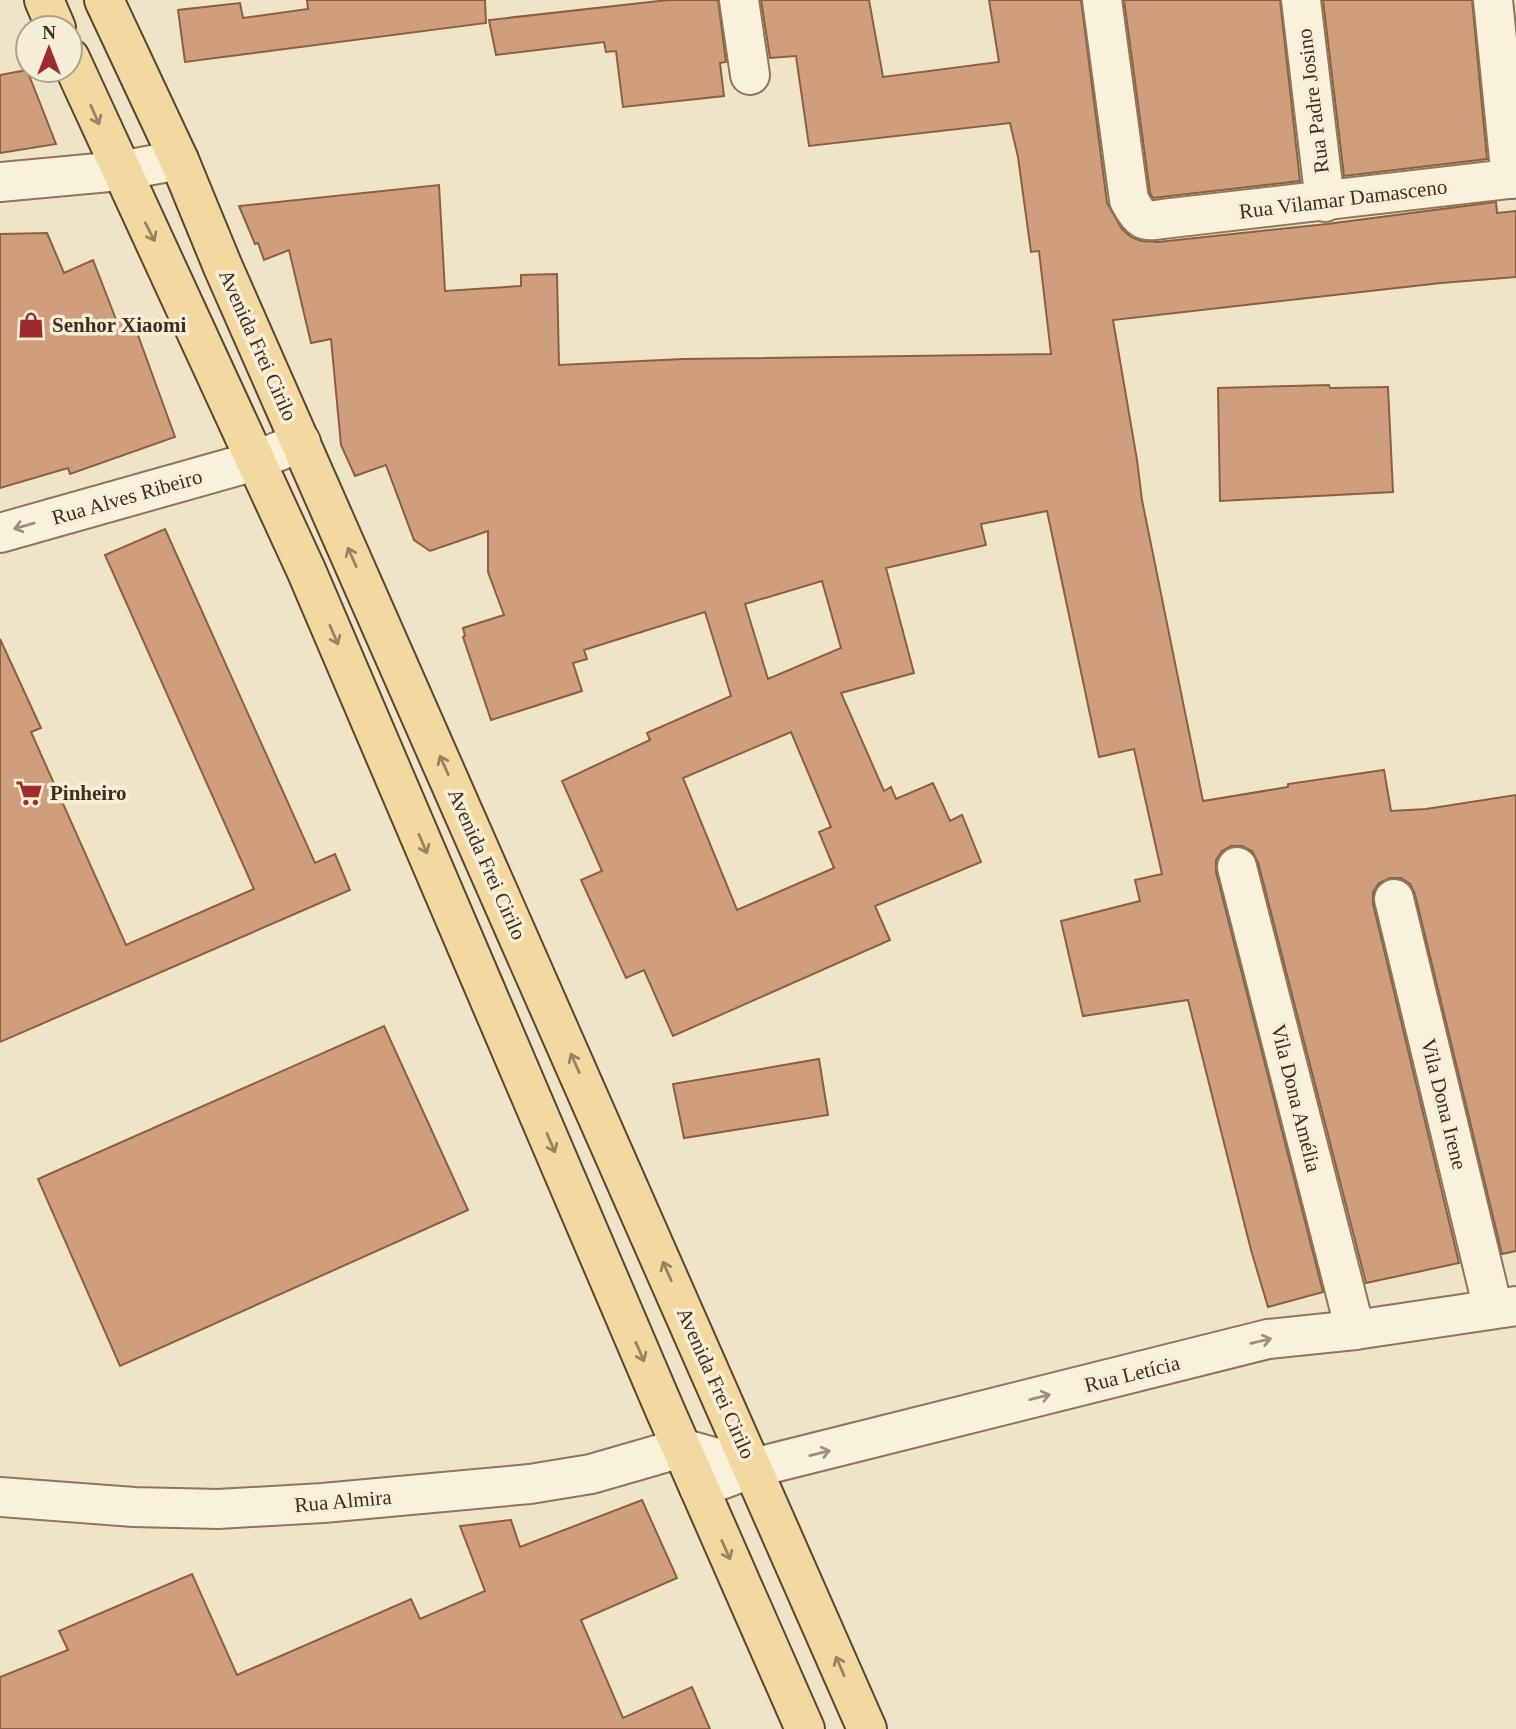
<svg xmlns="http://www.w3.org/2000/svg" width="1516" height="1729" font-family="'Times New Roman',serif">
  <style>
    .building { fill: #cf9f7d; stroke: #8d5f41; stroke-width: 2; fill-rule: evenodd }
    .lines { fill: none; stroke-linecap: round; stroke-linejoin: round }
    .minor-casing { stroke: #8d765c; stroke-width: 42 }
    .tertiary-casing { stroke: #8d765c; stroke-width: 42 }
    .primary-casing { stroke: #5b4430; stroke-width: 42 }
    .minor { stroke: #faf1dc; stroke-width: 38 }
    .tertiary { stroke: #faf1dc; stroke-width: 38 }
    .primary { stroke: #f3d9a0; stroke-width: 38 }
    .oneway { stroke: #988460 }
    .oneway2 { stroke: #9c907e }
    .labels { text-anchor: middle; stroke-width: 7; stroke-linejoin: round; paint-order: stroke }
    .street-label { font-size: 21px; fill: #3d2e20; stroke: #f7eed8 }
    .poi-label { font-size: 21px; font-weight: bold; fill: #3d2e20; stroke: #f7eed8; text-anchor: start }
  </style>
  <rect width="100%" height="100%" fill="#f0e4c8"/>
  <g class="building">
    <polygon points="307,0 485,0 486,23 185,62 178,10 240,3 243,18 308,9"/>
    <polygon points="668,0 718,0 726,62 720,63 724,96 623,107 616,51 606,52 604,42 496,55 489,20"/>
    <path d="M761 0H869L883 77 999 62 989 0H1081L1107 203 1122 229 1131 237 1141 241 1158 242 1327 224 1496 202 1497 213 1516 211V277L1441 283 1113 320 1137 460 1142 500 1203 801 1288 787V784L1384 770 1391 811 1426 809 1516 795V1251L1502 1254 1415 894 1410 884 1401 878H1390L1379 883 1373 892V904L1459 1263 1366 1283 1258 862 1252 851 1242 846H1231L1222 851 1216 860V872L1323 1292 1268 1307 1251 1250 1188 1000 1083 1016 1061 921 1140 901 1135 880 1162 874 1134 749 1099 757 1047 511 981 524 986 545 886 568 914 673 841 693 884 791 891 787 896 799 933 783 950 821 962 815 981 862 875 906 890 940 673 1036 644 970 626 978 581 880 602 871 562 781 650 740 647 733 731 696 705 612 584 650 587 659 573 663 582 691 491 720 463 637 465 636 463 628 504 615 488 572V531L430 551 414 540 386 465 355 476 341 445 331 339 311 343 289 250 264 260 258 243 255 244 239 206 439 185 445 291 521 286V275L557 274 559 365 683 359 1051 354 1039 251 1031 252 1018 157 1010 123 809 146 796 56 770 58ZM822 581 841 648 768 679 745 604ZM791 732 831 827 819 832 834 868 737 910 683 778Z"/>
    <polygon points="1124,0 1280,0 1300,181 1153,198 1150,193"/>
    <polygon points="1323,0 1472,0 1487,159 1344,176"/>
    <polygon points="27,70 56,144 0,153 0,75"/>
    <polygon points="47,233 64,273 93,260 117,322 131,316 175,437 70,474 68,468 0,488 0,234"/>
    <polygon points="1329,385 1330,388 1388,387 1393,492 1220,501 1218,388"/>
    <polygon points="165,529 315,863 335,854 350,890 0,1042 0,639 41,728 31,732 126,945 254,889 105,555"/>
    <polygon points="384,1026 468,1210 120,1366 38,1179"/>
    <polygon points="819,1059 828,1115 684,1138 673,1084"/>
    <polygon points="642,1500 677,1578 581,1620 623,1718 692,1687 710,1729 0,1729 0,1677 68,1650 59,1631 192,1574 237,1675 411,1599 420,1619 485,1591 460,1526 511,1520 520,1547"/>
  </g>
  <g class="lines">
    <g class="minor-casing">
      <g id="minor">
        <polyline points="739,0 750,75"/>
        <path d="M1102 0 1129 200C1143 225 1144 221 1171 218L1516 178"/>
        <polyline points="1301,0 1325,202"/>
        <polyline points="1493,0 1511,179"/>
        <polyline points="1237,867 1355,1330"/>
        <polyline points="1394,899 1493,1309"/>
        <polyline points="699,1488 753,1468 1268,1339 1355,1330 1516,1306"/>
        <polyline points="0,1497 134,1507 218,1509 323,1503 530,1484 591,1474 681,1448 753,1468"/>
      </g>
    </g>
    <g class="tertiary-casing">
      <g id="tertiary">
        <polyline points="0,182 120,171 179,160"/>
        <polyline points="0,533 255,461 301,442"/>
      </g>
    </g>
    <g class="primary-casing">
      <g id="primary">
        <polyline points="44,0 56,28"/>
        <polyline points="104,0 179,160 223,267 867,1729"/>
        <polyline points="70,58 306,570 664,1408 805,1729"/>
      </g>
    </g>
    <use href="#minor" class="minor"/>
    <use href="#tertiary" class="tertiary"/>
    <use href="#primary" class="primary"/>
  </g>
  <defs><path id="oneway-shaft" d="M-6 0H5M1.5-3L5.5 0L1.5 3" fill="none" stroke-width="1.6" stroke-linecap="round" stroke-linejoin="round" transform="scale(1.75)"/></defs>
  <g class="oneway">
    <use href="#oneway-shaft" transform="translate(95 115) rotate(66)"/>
    <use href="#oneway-shaft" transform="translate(150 232) rotate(63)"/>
    <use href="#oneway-shaft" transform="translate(352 557) rotate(-114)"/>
    <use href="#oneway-shaft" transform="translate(334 635) rotate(67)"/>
    <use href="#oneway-shaft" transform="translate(444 765) rotate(-114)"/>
    <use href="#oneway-shaft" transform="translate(423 844) rotate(67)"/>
    <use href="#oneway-shaft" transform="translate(575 1063) rotate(-114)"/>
    <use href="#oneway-shaft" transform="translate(551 1143) rotate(67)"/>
    <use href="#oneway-shaft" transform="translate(667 1271) rotate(-114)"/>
    <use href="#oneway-shaft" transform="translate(640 1352) rotate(67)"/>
    <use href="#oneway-shaft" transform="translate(726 1550) rotate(66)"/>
    <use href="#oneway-shaft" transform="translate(840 1666) rotate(-113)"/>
  </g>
  <g class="oneway2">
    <use href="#oneway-shaft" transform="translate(24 526) rotate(164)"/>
    <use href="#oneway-shaft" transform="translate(1261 1341) rotate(-13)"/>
    <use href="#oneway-shaft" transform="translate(1040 1397) rotate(-14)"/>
    <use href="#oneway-shaft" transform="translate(820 1453) rotate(-14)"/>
  </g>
  <defs>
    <g id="shop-bare" transform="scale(2.1)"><path d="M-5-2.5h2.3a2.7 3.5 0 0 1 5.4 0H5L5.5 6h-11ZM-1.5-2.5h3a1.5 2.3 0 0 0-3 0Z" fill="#9e2a2b" stroke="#f7eed8" stroke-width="2.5" paint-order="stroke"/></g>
    <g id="supermarket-bare" transform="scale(2.1)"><path d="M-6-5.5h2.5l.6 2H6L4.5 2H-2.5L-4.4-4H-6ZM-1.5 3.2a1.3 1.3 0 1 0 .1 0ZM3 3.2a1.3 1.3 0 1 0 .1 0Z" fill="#9e2a2b" stroke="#f7eed8" stroke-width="2.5" paint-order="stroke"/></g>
  </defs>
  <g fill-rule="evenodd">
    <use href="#shop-bare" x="31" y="325"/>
    <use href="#supermarket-bare" x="29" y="793"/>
  </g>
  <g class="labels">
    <g class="street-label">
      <text transform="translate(1313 101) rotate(-97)" y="7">Rua Padre Josino</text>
      <text transform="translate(1343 199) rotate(-7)" y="7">Rua Vilamar Damasceno</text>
      <text transform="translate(258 345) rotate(66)" y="7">Avenida Frei Cirilo</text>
      <text transform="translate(127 497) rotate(-16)" y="7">Rua Alves Ribeiro</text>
      <text transform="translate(487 864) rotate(66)" y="7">Avenida Frei Cirilo</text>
      <text transform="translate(1296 1098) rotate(76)" y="7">Vila Dona Amélia</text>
      <text transform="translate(1444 1104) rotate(76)" y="7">Vila Dona Irene</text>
      <text transform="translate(1132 1374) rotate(-14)" y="7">Rua Letícia</text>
      <text transform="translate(716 1383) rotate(66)" y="7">Avenida Frei Cirilo</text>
      <text transform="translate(343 1501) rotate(-5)" y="7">Rua Almira</text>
    </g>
    <g class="poi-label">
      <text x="52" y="332">Senhor Xiaomi</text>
      <text x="50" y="800">Pinheiro</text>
    </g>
  </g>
  <g transform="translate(49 49)"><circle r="33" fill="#f7eed8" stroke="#ada18e" stroke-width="2"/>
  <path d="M0-5L12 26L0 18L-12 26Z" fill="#9e2a2b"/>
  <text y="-10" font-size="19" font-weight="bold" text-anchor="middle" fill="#3d2e20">N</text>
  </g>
</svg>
